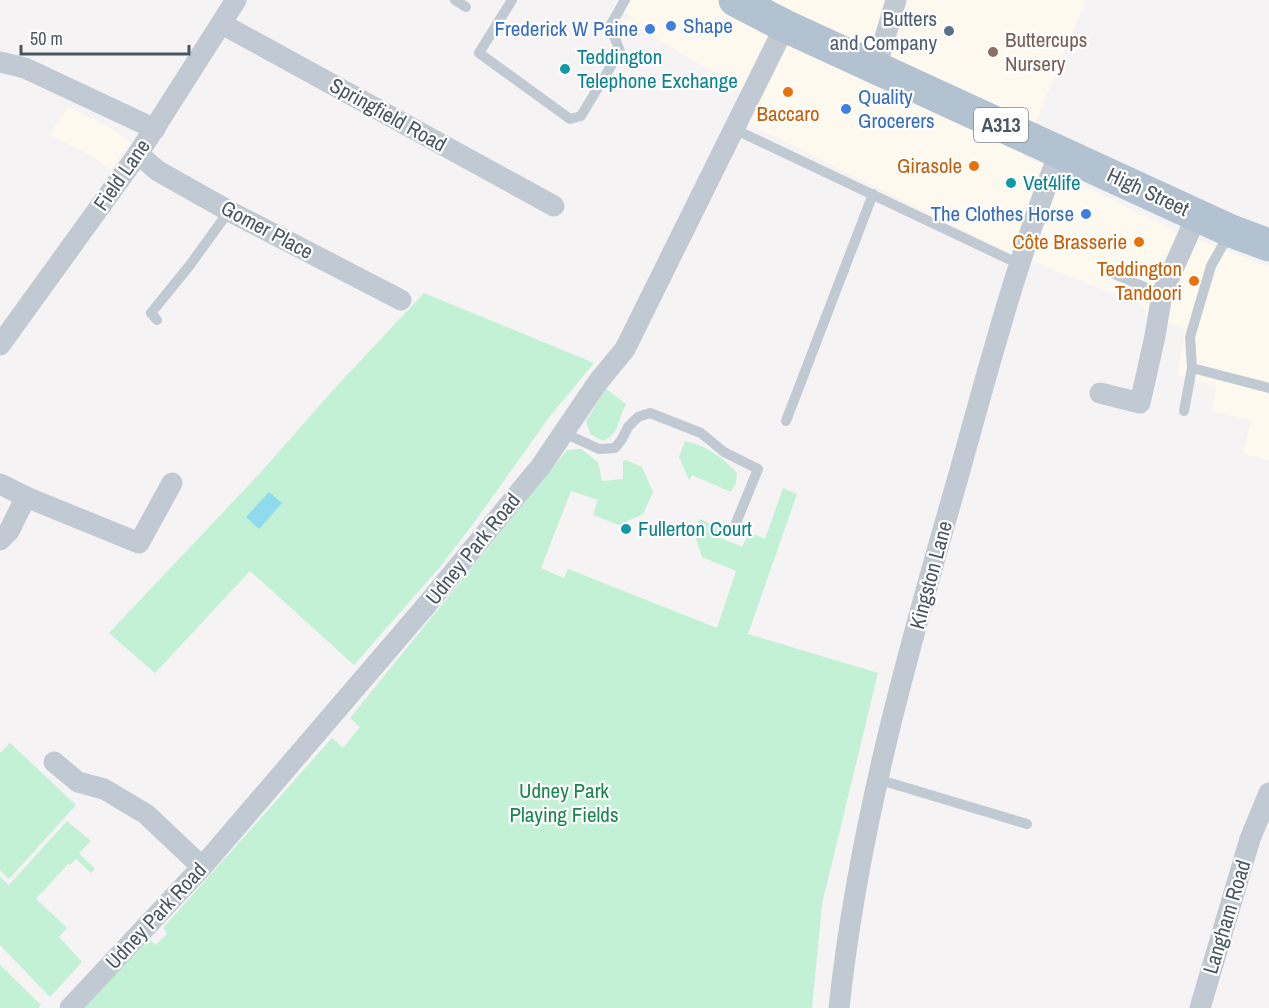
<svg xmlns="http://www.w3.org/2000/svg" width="1269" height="1008" font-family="'Archivo Narrow',sans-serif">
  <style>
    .commercial { fill: #fdf9ef }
    .green { fill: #c3f1d5 }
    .water { fill: #90daee }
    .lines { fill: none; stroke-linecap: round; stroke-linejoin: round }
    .lane { stroke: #c1cad2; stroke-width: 10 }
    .street { stroke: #c1cad2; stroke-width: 21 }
    .primary { stroke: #b3c2d1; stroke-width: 33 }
    .shop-dot { fill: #3f7fe0; stroke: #fff; stroke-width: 2 }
    .service-dot { fill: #5c6f8a; stroke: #fff; stroke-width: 2 }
    .education-dot { fill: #8d6e63; stroke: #fff; stroke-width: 2 }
    .culture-dot { fill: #0f9aa8; stroke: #fff; stroke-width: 2 }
    .food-dot { fill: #e8710a; stroke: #fff; stroke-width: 2 }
    .labels { text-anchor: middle; stroke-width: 4.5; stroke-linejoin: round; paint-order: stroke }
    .shield { fill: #fff; stroke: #808990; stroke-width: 1.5 }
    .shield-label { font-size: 20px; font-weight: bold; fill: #4a5661 }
    .service-label { font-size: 21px; fill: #4e5e75; stroke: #fff; text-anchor: end }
    .shop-label { font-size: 21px; fill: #366cbe; stroke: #fff; text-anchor: start }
    .education-label { font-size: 21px; fill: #785e54; stroke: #fff; text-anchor: start }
    .culture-label { font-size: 21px; fill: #0d838f; stroke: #fff; text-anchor: start }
    .food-label { font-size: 21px; fill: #c56008; stroke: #fff; text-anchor: end }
    .street-label { font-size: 21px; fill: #4a5661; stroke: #fff }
    .park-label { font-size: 21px; fill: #17864f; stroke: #fff }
  </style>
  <rect width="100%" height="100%" fill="#f5f3f3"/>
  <g class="commercial">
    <polygon points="631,0 1086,0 1022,155 1175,231 1269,267 1269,460 1243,454 1251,420 1212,412 1216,386 1177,375 1185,329 1147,317 1144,306 997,247 749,124 739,88 637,27 632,34 622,28 630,16 623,11"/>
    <polygon points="68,107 107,126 131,142 111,170 86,153 49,135"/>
  </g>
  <g class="green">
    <polygon points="424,293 594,363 550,416 476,520 440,567 354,665 250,571 155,673 109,633 263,470 334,389"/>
    <path d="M606 389 626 404C617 420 621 432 603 441L590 434 586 421Z"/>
    <path d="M685 441C706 445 723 458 737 473L736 483 731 492 692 475 689 480 679 457Z"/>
    <polygon points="581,449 598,462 602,481 623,479 623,461 626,460 642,467 653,492 643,514 619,525 593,515 598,500 571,491 541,568 564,578 568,569 717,628 736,571 702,557 694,533 699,519 719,527 716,536 742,547 749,532 765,539 783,488 797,494 748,634 878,673 822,904 812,1008 84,1008 149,939 156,945 167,934 163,928 332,738 343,748 360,727 350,718 567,450"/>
    <polygon points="10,743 76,805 9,879 0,870 0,753"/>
    <polygon points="67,821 91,841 79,853 95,869 91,873 76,859 70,865 68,864 36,899 67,928 59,937 82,962 50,997 0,945 0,877 9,885"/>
    <polygon points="0,965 41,1005 38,1008 0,1008"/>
  </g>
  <polygon class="water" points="269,492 282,503 259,529 246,517"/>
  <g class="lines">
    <g class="lane">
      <polyline points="455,0 466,7"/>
      <polyline points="512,0 479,53 570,119 581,116 620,51 610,26 625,0"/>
      <polyline points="734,129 1019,264"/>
      <polyline points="1116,275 1162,294"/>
      <polyline points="157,320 151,313 190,265 229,211"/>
      <polyline points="1192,368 1269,388"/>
      <polyline points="1184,411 1192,368 1190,337 1211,266 1229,234"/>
      <polyline points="786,421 873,194"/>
      <polyline points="564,433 599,449 615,448 622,439 628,427 638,417 650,413 701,433 724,452 758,469 736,523"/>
      <polyline points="877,779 1027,824"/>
    </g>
    <g class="street">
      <polyline points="222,24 554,206"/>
      <polyline points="0,62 25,68 155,129"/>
      <polyline points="876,68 896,0"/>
      <polyline points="138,154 158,171 229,211 401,300"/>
      <polyline points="0,345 138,154 236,0"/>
      <polyline points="1100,393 1140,403 1155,336 1162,294 1197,215"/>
      <polyline points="0,484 26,497 139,543 172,483"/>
      <polyline points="0,540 9,531 26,497"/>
      <polyline points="54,762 78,782 104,789 146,814 202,867"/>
      <polyline points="70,1008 202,867 424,608 541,466 598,382 625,349 785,26"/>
      <path d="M839 1008C858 829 907 654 957 481 988 370 1017 258 1060 151"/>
      <polyline points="1200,1008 1250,839 1269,793"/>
    </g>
    <polyline class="primary" points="735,0 785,26 1231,231 1269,245"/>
  </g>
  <g class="shop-dot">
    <circle cx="671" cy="26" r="6"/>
    <circle cx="650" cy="29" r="6"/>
    <circle cx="846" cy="109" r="6"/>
    <circle cx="1086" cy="214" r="6"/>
  </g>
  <circle class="service-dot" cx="949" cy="31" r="6"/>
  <circle class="education-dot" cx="993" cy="52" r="6"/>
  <g class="culture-dot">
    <circle cx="565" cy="69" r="6"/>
    <circle cx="1011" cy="183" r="6"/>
    <circle cx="626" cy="529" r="6"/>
  </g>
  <g class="food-dot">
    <circle cx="788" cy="92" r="6"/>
    <circle cx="974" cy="166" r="6"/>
    <circle cx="1139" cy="242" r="6"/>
    <circle cx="1194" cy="281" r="6"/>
  </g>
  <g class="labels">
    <rect class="shield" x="974" y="108" width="54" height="34" rx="4.5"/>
    <g class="shield-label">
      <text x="1001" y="132">A313</text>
    </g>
    <g class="service-label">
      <text x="937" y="26">Butters<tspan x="937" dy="24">and Company</tspan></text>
    </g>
    <g class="shop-label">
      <text x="683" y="33">Shape</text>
      <text x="638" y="36" text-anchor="end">Frederick W Paine</text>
      <text x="858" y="104">Quality<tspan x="858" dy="24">Grocerers</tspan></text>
      <text x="1074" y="221" text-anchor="end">The Clothes Horse</text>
    </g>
    <g class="education-label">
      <text x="1005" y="47">Buttercups<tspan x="1005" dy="24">Nursery</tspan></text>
    </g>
    <g class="culture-label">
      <text x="577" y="64">Teddington<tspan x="577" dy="24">Telephone Exchange</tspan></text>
      <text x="1023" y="190">Vet4life</text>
      <text x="638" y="536">Fullerton Court</text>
    </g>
    <g class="food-label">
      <text x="788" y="121" text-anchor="middle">Baccaro</text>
      <text x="962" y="173">Girasole</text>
      <text x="1127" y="249">Côte Brasserie</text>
      <text x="1182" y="276">Teddington<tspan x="1182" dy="24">Tandoori</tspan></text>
    </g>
    <g class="street-label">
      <text transform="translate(388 115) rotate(29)" y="7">Springfield Road</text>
      <text transform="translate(122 175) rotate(-55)" y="7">Field Lane</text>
      <text transform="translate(1148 192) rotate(25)" y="7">High Street</text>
      <text transform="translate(267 230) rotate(28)" y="7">Gomer Place</text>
      <text transform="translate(473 549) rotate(-51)" y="7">Udney Park Road</text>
      <text transform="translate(931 575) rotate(-75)" y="7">Kingston Lane</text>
      <text transform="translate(156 916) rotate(-47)" y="7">Udney Park Road</text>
      <text transform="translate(1227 917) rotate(-73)" y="7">Langham Road</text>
    </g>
    <g class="park-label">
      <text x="564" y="798">Udney Park<tspan x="564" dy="24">Playing Fields</tspan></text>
    </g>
  </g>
  <path d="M21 45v9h168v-9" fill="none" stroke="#4a5661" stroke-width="3"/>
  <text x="30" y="45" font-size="18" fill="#4a5661" stroke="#ffffff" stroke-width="4.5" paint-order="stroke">50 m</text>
</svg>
